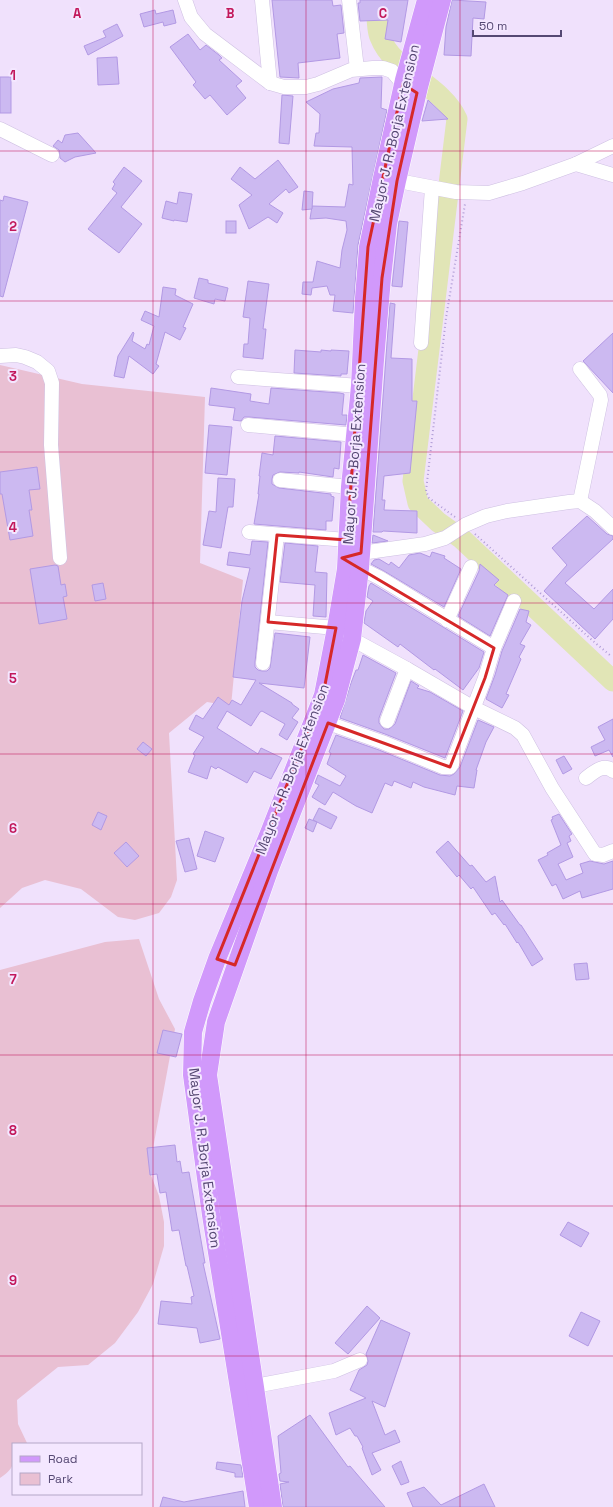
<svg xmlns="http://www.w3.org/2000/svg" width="613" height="1507" font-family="'Space Grotesk',sans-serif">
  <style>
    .green { fill: #e9c0d3 }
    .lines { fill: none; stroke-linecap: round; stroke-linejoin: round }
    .river { stroke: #e1e5b6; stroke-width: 21 }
    .building { fill: #ccb9f1; stroke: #b299e4 }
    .minor-casing { stroke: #cec0e2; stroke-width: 15 }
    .major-casing { stroke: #fff; stroke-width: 19 }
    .path { stroke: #af9cd6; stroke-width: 2; stroke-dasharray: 1 3; stroke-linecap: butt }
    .minor { stroke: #fff; stroke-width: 14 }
    .major { stroke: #d199fb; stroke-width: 18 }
    .marked { fill: none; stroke: #d62828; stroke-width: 3; stroke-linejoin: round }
    .grid { fill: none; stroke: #c2185b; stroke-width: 1; stroke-opacity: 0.55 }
    .labels { text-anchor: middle; stroke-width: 4; stroke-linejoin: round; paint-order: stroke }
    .street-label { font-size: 14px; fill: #554873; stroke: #f4e7ff }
    .grid-label { font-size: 13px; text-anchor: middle; font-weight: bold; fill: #c2185b; stroke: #f4e7ff; stroke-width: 4; stroke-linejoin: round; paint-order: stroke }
  </style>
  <rect width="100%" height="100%" fill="#f0e1fc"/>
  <g class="green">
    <polygon points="0,365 82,384 205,397 200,563 243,580 231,706 207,702 169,733 177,880 171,897 159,913 135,920 118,917 81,889 45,880 22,888 0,908"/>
    <path d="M139 939 159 999 175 1029 149 1170 159 1196 164 1222V1246L153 1284 138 1312 115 1343 88 1365 58 1367 17 1400 18 1424 27 1443 13 1444C13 1463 17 1466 0 1478V970L105 942Z"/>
  </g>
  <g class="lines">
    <path class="river" d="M377 0C377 10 376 28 380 37 394 73 441 84 457 119L413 481 418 503 438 522 462 539 613 681"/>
  </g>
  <g class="building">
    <polygon points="272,0 332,0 333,6 341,5 344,33 337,34 340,58 298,63 299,78 280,77"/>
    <polygon points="360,0 408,0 401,42 385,39 388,20 360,21 358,3 360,3"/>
    <polygon points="452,0 486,2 484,19 473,18 471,56 444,55 446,27"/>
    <polygon points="155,10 156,14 173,10 176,23 164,26 163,22 144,27 140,14"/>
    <polygon points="117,24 123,36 88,55 84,46 106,37 103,31"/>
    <polygon points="188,34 200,50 206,45 219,55 222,58 219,60 242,81 236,86 246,98 227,115 210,95 205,99 193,85 196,82 170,47"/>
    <polygon points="117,57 119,84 98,85 97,58"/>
    <rect x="0" y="77" width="11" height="36"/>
    <polygon points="382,77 381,108 387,110 358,245 353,313 333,311 335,295 330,295 327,286 312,288 311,295 302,294 303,282 313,282 317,261 340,268 342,250 347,230 346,221 326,218 310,219 312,206 345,207 349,184 353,185 352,147 314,146 316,133 319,133 320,114 306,102 333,89 359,83 360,78"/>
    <polygon points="282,95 293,96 289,144 279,143"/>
    <polygon points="428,100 448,119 422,121"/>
    <polygon points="78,133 96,153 75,157 65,162 60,158 59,150 53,146 58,140 62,143 65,135"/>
    <polygon points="278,160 298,187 289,193 286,189 269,204 283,213 277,223 268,217 249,229 239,205 252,195 231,179 240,167 255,179"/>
    <polygon points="124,167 142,181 121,207 142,224 119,253 88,229 117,193 112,189 115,184 113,182"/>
    <polygon points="304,191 313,192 312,209 302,210"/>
    <polygon points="179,192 192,194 187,222 174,220 174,221 162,218 166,201 177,204"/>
    <polygon points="4,196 28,202 3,297 0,296 0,200 3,201"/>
    <rect x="226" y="221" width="10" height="12"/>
    <polygon points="399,221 408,222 402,287 392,286"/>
    <polygon points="199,278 208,280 208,283 228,288 225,301 215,299 214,304 194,298"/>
    <polygon points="248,281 269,284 263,329 266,329 263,359 243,357 244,344 248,344 250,318 243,317"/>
    <polygon points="163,287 176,289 175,295 193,304 183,327 186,328 180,340 165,332 156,364 159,366 153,374 129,356 124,378 114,376 118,356 133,332 134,333 132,341 145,349 147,344 149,345 154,326 141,320 145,311 159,317"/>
    <polygon points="390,303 395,304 391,358 412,359 412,401 417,401 410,473 384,476 382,500 385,500 384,510 417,511 417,533 383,531 382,532 373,532"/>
    <polygon points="613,333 613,393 583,361"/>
    <polygon points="295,350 321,352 321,350 331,351 331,350 349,351 347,374 341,374 341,376 294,373"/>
    <polygon points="211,388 251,394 250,401 269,404 271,388 340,393 344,394 342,415 347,415 346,425 249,417 244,417 241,421 233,420 235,408 209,405"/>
    <polygon points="209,425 232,427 227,475 205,473"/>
    <polygon points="275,436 341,442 339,469 334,468 333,477 299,472 299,473 280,472 273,475 272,479 272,484 279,488 331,494 331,496 334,497 332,521 326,521 326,530 254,524 259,494 258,494 260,476 259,476 262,453 273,455"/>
    <polygon points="37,467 40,489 29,490 32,510 29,510 33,536 10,540 2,494 0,494 0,472"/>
    <polygon points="218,478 235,479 233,507 228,507 221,548 203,545 209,511 216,512"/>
    <polygon points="587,516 607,534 613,536 613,539 565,583 594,609 613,589 613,619 595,639 544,591 567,565 552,548"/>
    <polygon points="373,535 388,541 372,543"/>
    <polygon points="252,541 268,542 255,662 255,667 258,670 262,671 267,671 270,668 275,633 310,637 304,688 259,683 292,703 292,704 299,709 292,718 298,722 287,740 279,735 285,724 262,711 260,712 251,726 227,711 217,728 258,754 261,748 282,758 271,779 254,771 247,783 218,767 216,769 211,766 207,779 188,772 195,755 193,754 204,737 189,729 196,715 203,719 218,697 229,705 232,700 241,705 256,680 233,677 242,601 250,568 227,565 229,552 250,555"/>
    <polygon points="285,543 318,546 315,572 327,573 326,617 313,616 315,585 280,582"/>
    <polygon points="432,552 445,556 444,558 461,569 444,607 384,571 371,564 374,560 379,559 389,565 391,562 399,568 409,555 420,553 430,557"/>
    <polygon points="480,564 499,580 494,585 508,595 490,636 458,616 479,571"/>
    <polygon points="55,565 58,566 61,585 65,584 67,596 63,597 67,619 39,624 30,569"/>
    <polygon points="103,583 106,599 95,601 92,585"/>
    <polygon points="371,583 484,652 479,668 463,690 435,669 434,670 400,644 398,647 364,623 366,611 373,601 367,597 369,586"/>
    <polygon points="520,609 529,611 526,622 531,625 520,644 525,646 519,657 521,659 506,694 509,695 502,708 486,699 495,675 502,651"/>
    <polygon points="363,655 396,673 379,718 379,723 384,729 389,729 395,724 411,681 419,686 417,688 430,692 463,711 445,758 385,734 340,718 351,683 356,670 358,670"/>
    <polygon points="613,719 613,757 609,750 595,756 591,747 605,740 598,727"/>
    <polygon points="478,720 494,727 486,742 476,770 477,770 474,788 457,786 455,795 424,787 413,782 411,788 394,781 392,786 385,783 372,813 356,806 333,792 325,805 312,797 319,785 315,783 318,775 340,786 346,776 327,764 331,753 329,752 336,735 379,750 440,775 450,776 454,774 460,767"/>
    <polygon points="143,742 152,749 146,756 137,749"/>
    <polygon points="564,756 572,769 563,774 556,760"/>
    <polygon points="319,808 337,817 331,829 313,820"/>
    <polygon points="98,812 107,816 101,830 92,825"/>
    <polygon points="559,814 572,834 569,836 571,841 567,843 573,857 558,864 566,880 583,873 580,864 590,861 604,864 613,861 613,889 582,898 580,891 563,899 556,884 552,886 538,860 548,855 547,853 561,845 551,820 553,819 552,817"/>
    <polygon points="309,819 317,822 313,832 305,828"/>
    <polygon points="205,831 224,838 215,862 197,856"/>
    <polygon points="189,838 197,869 185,872 176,841"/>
    <polygon points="448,841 470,866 472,865 486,882 495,876 500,902 502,900 520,925 521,925 543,959 532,966 518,942 517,943 505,924 504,925 495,913 492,915 473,887 471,889 459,875 457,877 436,852"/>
    <polygon points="126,842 139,856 127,867 114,853"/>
    <polygon points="587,963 589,979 576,980 574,964"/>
    <polygon points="163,1030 182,1034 176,1057 157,1053"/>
    <polygon points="175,1145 177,1162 180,1161 182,1173 189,1172 205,1263 203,1263 220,1339 200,1343 197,1328 158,1324 161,1301 192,1304 191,1297 194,1296 187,1266 186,1266 179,1230 172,1231 166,1192 160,1193 157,1174 150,1175 147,1148"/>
    <polygon points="568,1222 589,1233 581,1247 560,1235"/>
    <polygon points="367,1306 380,1318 348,1354 335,1343"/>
    <polygon points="581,1312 600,1321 588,1346 569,1336"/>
    <polygon points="381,1320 410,1333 385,1407 372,1401 385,1435 395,1430 400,1442 372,1453 381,1470 372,1475 362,1448 363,1447 357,1436 355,1436 350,1428 336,1435 329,1413 366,1398 350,1390 359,1370 367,1365 368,1361 366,1354"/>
    <polygon points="310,1415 348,1467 350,1466 385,1507 283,1507 280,1484 289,1482 280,1481 279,1474 281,1473 278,1436"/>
    <polygon points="401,1461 409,1482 401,1485 392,1466"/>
    <polygon points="217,1462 241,1465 243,1477 235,1477 235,1473 216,1469"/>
    <polygon points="484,1484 495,1507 413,1507 407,1493 424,1487 441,1505"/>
    <polygon points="243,1491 245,1507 160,1507 163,1497 184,1502"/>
  </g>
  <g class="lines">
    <g class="minor-casing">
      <g id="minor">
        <polyline points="185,0 191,17 205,34 270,83 284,87 306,87 318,84 351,70 373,68 383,68 392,71 403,84 409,88"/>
        <polyline points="262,0 270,83"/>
        <polyline points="349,0 357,69"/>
        <polyline points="0,129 52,155"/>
        <polyline points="576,164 613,175"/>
        <polyline points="388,179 456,192 489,193 523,183 576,164 613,146"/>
        <polyline points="421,343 432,188"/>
        <polyline points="0,356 16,355 25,357 37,362 48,371 52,383 51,445 60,558"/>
        <polyline points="580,369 600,395 601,400 580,501"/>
        <polyline points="238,377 360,386"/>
        <polyline points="248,425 356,435"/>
        <polyline points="280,480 350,487"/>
        <polyline points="249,532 347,540"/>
        <polyline points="352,555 361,553 425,544 445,538 465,525 486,516 507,511 569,502 580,501 595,511 613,528"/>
        <polyline points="350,568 360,568 380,578 494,648"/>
        <polyline points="447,620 471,567"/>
        <polyline points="268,622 336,628"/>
        <polyline points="352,639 407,669 474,708 515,728 523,735 552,788 595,854 603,855 613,851"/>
        <polyline points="263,663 277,535"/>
        <polyline points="387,721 407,669"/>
        <polyline points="328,723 382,742 443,767 450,767 452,764 485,678 494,648 514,601"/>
        <path d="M586 778C594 772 604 763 613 771"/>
        <polyline points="255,1386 334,1371 360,1360"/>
      </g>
    </g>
    <g class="major-casing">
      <g id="major">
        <polyline points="258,1507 211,1215 202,1149 192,1075 193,1032 202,1001 217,959 269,833 323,695 336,628 346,569 350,487 360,386 364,298 368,247 382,178 404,80 426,0"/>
        <polyline points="273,1507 208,1075 216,1022 269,871 336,700 352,639 360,568 375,360 382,278 388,224 397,181 419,87 442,0"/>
      </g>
    </g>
    <g class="path">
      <polyline points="455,517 429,498 426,491 446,318 465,204"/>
      <polyline points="475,534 593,641 611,656"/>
    </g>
    <use href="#minor" class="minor"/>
    <use href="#major" class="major"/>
  </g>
  <path class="marked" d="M403 84 417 93 397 181 382 278 361 553 342 558 494 648 485 678 450 767 328 723 235 965 217 959 323 695 336 628 268 622 277 535 347 540 368 247Z"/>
  <path class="grid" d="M153 0V1507M306 0V1507M460 0V1507M0 151H613M0 301H613M0 452H613M0 603H613M0 754H613M0 904H613M0 1055H613M0 1206H613M0 1356H613"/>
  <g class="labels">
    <g class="street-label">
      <text transform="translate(394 133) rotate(-77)" y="5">Mayor J. R. Borja Extension</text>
      <text transform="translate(354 454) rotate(-86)" y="5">Mayor J. R. Borja Extension</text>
      <text transform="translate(292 769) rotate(-69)" y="5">Mayor J. R. Borja Extension</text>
      <text transform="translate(205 1158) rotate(83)" y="5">Mayor J. R. Borja Extension</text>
    </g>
  </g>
  <g class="grid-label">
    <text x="77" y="18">A</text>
    <text x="230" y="18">B</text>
    <text x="383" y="18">C</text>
    <text x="13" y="80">1</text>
    <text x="13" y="231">2</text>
    <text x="13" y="381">3</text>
    <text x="13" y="532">4</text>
    <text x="13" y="683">5</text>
    <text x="13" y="833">6</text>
    <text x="13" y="984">7</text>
    <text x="13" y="1135">8</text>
    <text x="13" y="1285">9</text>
  </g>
  <rect x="12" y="1443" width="130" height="52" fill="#f4e7ff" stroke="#b4a7c7"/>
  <rect x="20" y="1456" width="20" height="6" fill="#d199fb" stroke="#b4a7c7"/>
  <text x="48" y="1463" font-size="12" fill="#554873">Road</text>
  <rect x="20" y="1473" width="20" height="12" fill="#e9c0d3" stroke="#b4a7c7"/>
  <text x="48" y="1483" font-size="12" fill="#554873">Park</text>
  <path d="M473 30v6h88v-6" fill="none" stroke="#554873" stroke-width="2"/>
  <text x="479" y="30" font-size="12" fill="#554873" stroke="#f4e7ff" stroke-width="3" paint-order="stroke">50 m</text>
</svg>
